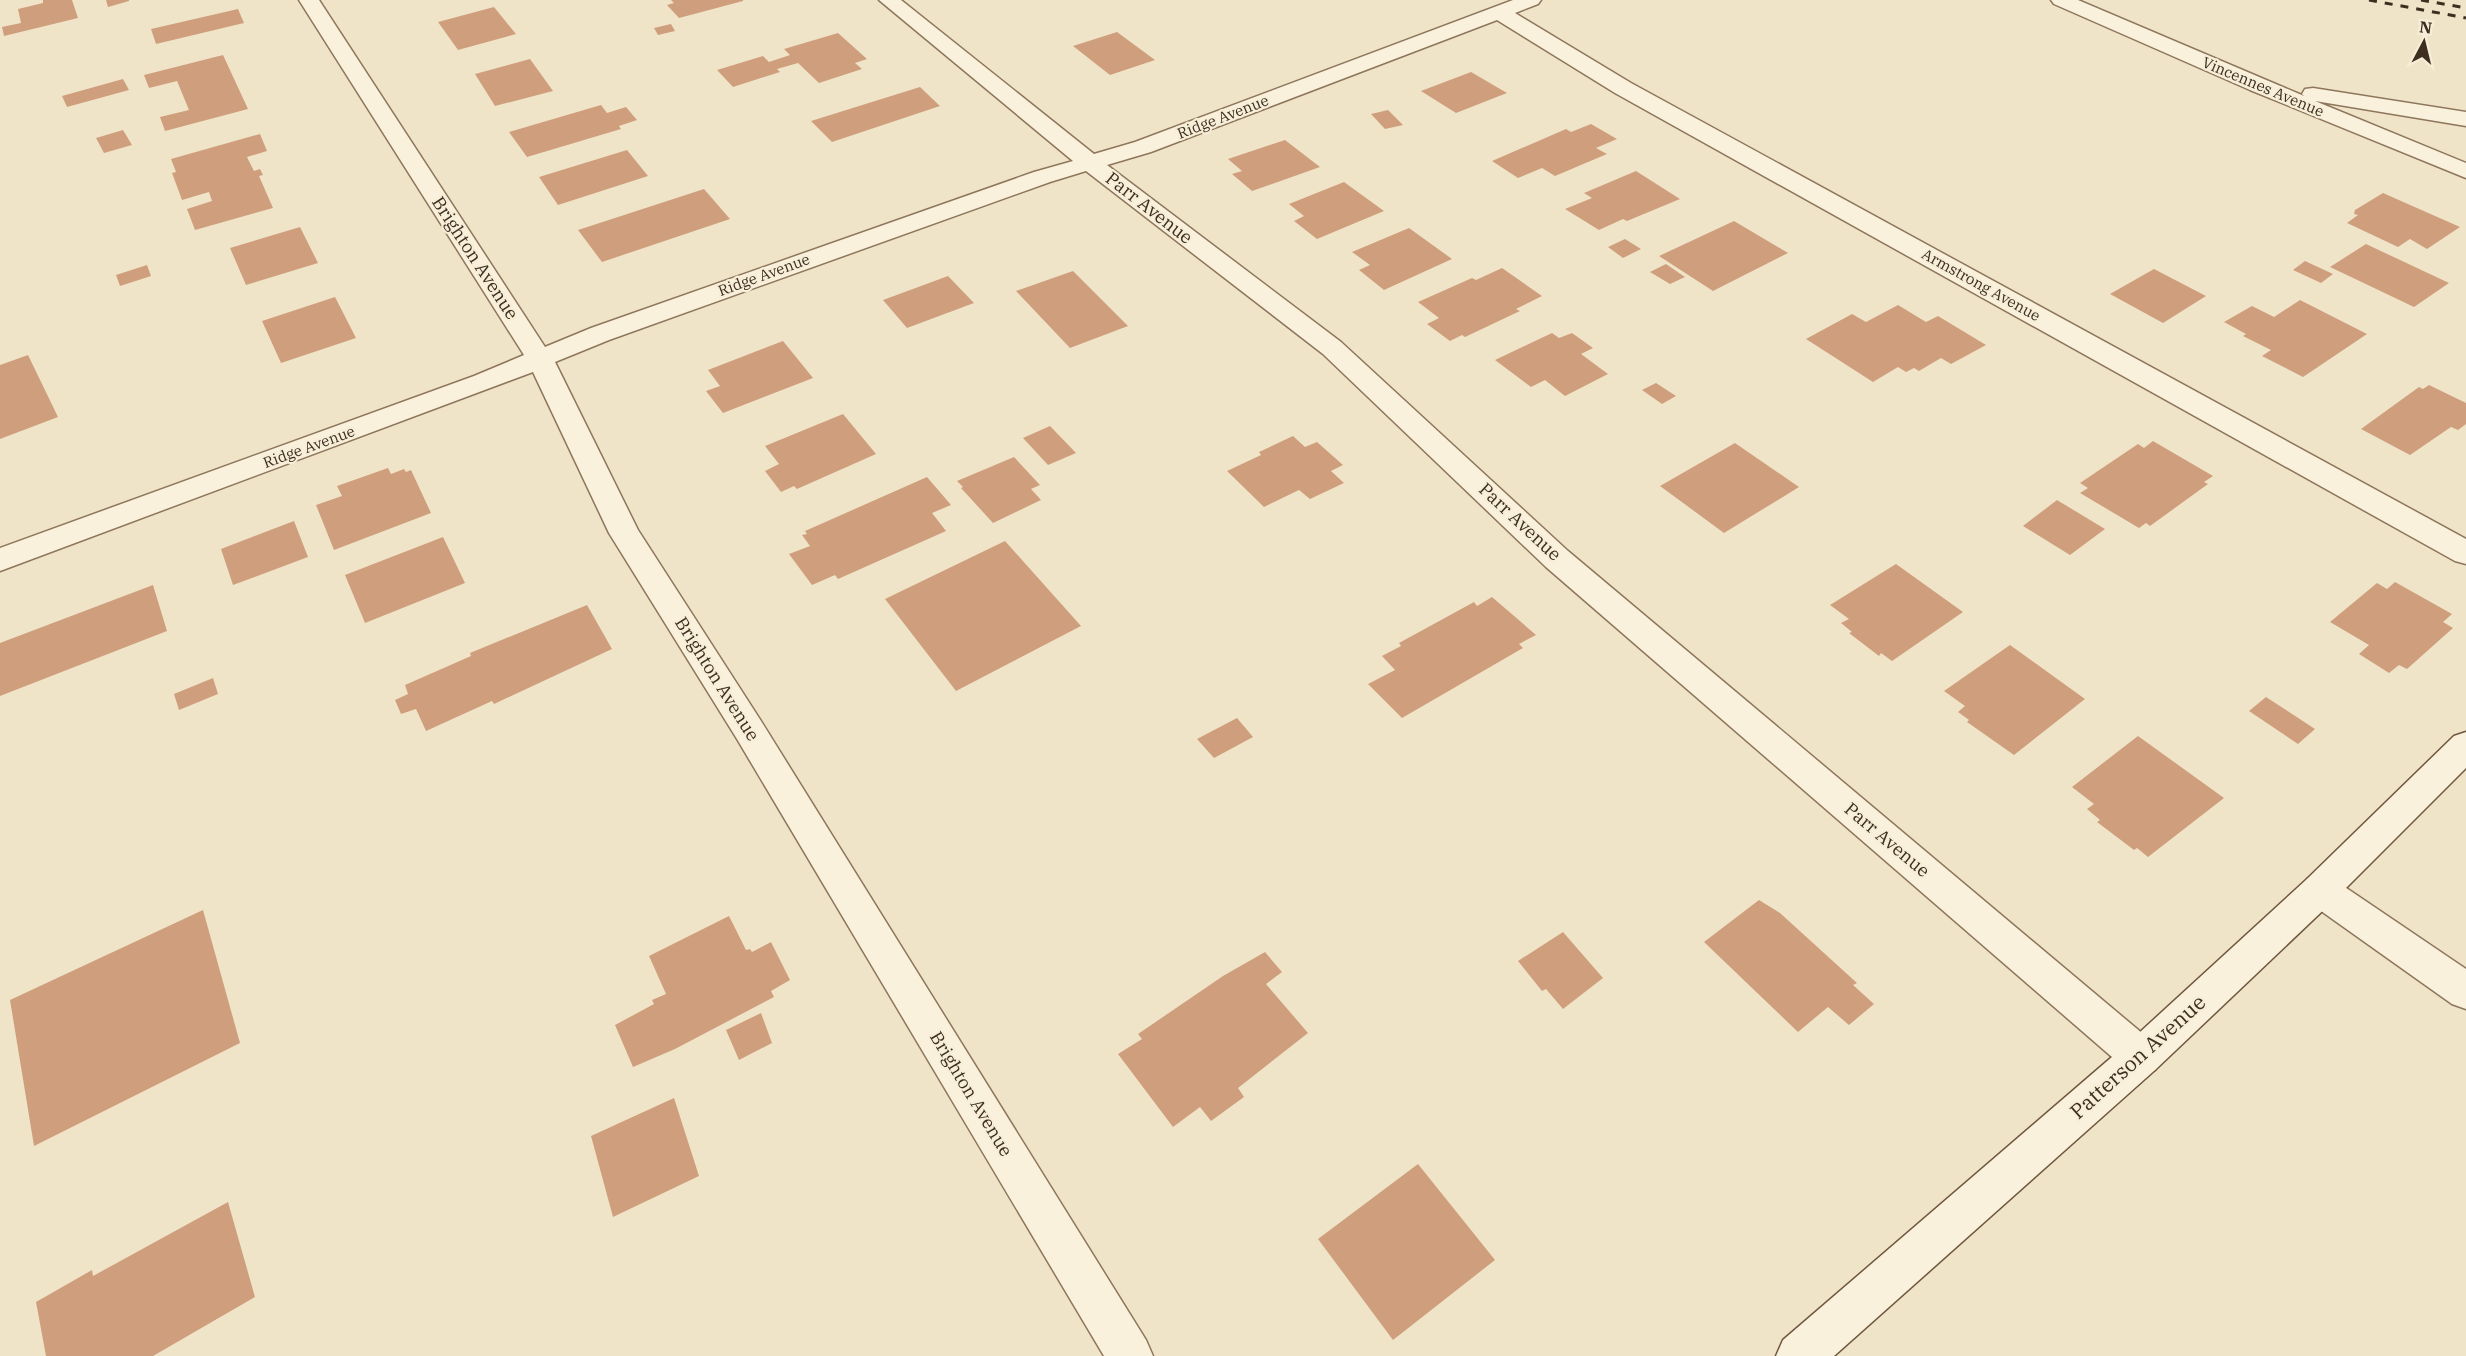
<svg xmlns="http://www.w3.org/2000/svg" width="2466" height="1356" font-family="'IBM Plex Serif',serif">
  <style>
    .building { fill: #cf9f7d }
    .lines { fill: none; stroke-linecap: round; stroke-linejoin: round }
    .street-casing { stroke: #8d765c; stroke-width: 3 }
    .secondary-casing { stroke: #6f573f; stroke-width: 3 }
    .street { fill: #faf1dc; fill-rule: evenodd }
    .secondary { fill: #faf1dc; fill-rule: evenodd }
    .rail { stroke: #3d2e20; stroke-width: 3; stroke-dasharray: 8 8; stroke-linecap: butt }
    .labels { text-anchor: middle; stroke-width: 4.5; stroke-linejoin: round; paint-order: stroke }
    .far-street-label { font-size: 15px; fill: #3d2e20; stroke: #f7eed8 }
    .street-label { font-size: 18px; fill: #3d2e20; stroke: #f7eed8 }
    .near-street-label { font-size: 21px; fill: #3d2e20; stroke: #f7eed8 }
  </style>
  <rect width="100%" height="100%" fill="#f0e4c8"/>
  <g class="building">
    <polygon points="43,0 72,0 78,18 4,36 2,27 21,23 18,9 43,3"/>
    <polygon points="106,0 129,0 129,1 108,7"/>
    <polygon points="671,0 743,0 743,1 679,18 667,5 674,3"/>
    <polygon points="494,7 516,34 458,50 438,22"/>
    <polygon points="238,9 244,23 156,44 151,29"/>
    <polygon points="671,24 675,31 658,35 654,28"/>
    <polygon points="1117,32 1155,60 1110,75 1073,46"/>
    <polygon points="838,33 867,59 855,63 862,69 819,83 798,63 777,69 780,72 733,87 717,70 763,56 769,62 790,55 784,49"/>
    <polygon points="223,55 248,109 165,131 160,117 189,110 177,81 149,88 144,75"/>
    <polygon points="530,59 553,91 495,106 475,74"/>
    <polygon points="1471,72 1507,93 1456,113 1421,91"/>
    <polygon points="123,79 129,90 67,107 62,96"/>
    <polygon points="920,87 940,106 832,142 811,121"/>
    <polygon points="601,105 607,113 626,107 637,120 619,126 621,129 527,157 509,132"/>
    <polygon points="1388,110 1403,125 1385,129 1371,114"/>
    <polygon points="1591,124 1617,139 1596,148 1607,154 1555,176 1542,168 1518,178 1492,161 1566,129 1571,132"/>
    <polygon points="123,130 132,145 104,153 96,138"/>
    <polygon points="260,134 267,151 247,157 254,171 260,169 263,175 259,176 273,208 195,230 187,209 212,201 209,192 182,200 172,173 176,172 171,159"/>
    <polygon points="1285,140 1320,167 1252,191 1232,174 1242,171 1228,159"/>
    <polygon points="627,150 648,176 558,205 539,177"/>
    <polygon points="1636,171 1680,199 1627,221 1623,219 1599,230 1565,209 1592,198 1584,193"/>
    <polygon points="1344,182 1384,211 1317,239 1294,221 1304,216 1289,204"/>
    <polygon points="704,189 730,219 602,262 578,230"/>
    <polygon points="2383,193 2460,227 2427,249 2410,239 2398,247 2347,223 2358,215 2354,214 2355,210"/>
    <polygon points="1734,221 1788,253 1713,291 1659,256"/>
    <polygon points="300,227 318,263 246,285 230,248"/>
    <polygon points="1409,228 1452,259 1384,290 1359,270 1370,265 1352,252"/>
    <polygon points="1625,239 1641,249 1623,258 1608,247"/>
    <polygon points="2366,244 2449,283 2414,307 2330,267"/>
    <polygon points="2305,261 2333,274 2321,283 2293,270"/>
    <polygon points="1666,264 1685,277 1670,284 1650,272"/>
    <polygon points="147,265 151,276 120,286 116,275"/>
    <polygon points="1502,268 1542,296 1516,309 1520,311 1465,337 1462,335 1450,341 1427,324 1439,318 1418,302 1472,278 1476,280"/>
    <polygon points="2154,269 2206,296 2163,323 2110,294"/>
    <polygon points="1073,271 1128,326 1070,348 1016,291"/>
    <polygon points="948,276 974,303 907,328 883,300"/>
    <polygon points="335,297 356,338 281,363 262,321"/>
    <polygon points="2300,300 2367,334 2303,377 2262,356 2271,350 2243,336 2246,334 2224,322 2252,306 2274,317"/>
    <polygon points="1898,305 1926,322 1938,316 1986,345 1951,364 1941,358 1919,371 1914,368 1906,372 1898,367 1873,382 1806,339 1852,314 1866,322"/>
    <polygon points="1552,333 1559,338 1572,333 1593,348 1581,354 1608,374 1565,396 1545,380 1531,387 1495,360"/>
    <polygon points="783,341 813,378 723,413 706,391 720,386 708,370"/>
    <polygon points="28,355 58,417 0,439 0,365"/>
    <polygon points="1656,383 1676,396 1662,404 1642,390"/>
    <polygon points="2429,385 2466,403 2466,424 2458,430 2451,427 2410,455 2361,429 2419,387 2423,389"/>
    <polygon points="843,414 876,454 797,489 794,486 781,492 765,471 779,464 765,446"/>
    <polygon points="1050,426 1076,453 1048,465 1023,438"/>
    <polygon points="1293,436 1305,447 1317,442 1343,465 1331,471 1344,483 1310,499 1299,490 1264,507 1227,471 1261,455 1259,452"/>
    <polygon points="2153,441 2213,476 2204,482 2208,484 2150,526 2146,523 2139,528 2080,493 2088,488 2080,483 2138,444 2144,448"/>
    <polygon points="1735,443 1799,487 1724,533 1660,486"/>
    <polygon points="1014,457 1040,485 1031,489 1041,500 993,523 961,488 963,487 957,481"/>
    <polygon points="388,468 391,474 404,469 406,472 411,470 431,513 334,550 316,505 342,496 337,486"/>
    <polygon points="927,477 951,505 932,513 946,531 838,579 835,575 812,585 789,554 810,546 802,535 807,534 805,531"/>
    <polygon points="2057,500 2105,529 2070,555 2023,526"/>
    <polygon points="294,521 308,557 233,585 221,549"/>
    <polygon points="443,537 465,583 365,623 345,575"/>
    <polygon points="1005,541 1081,626 956,691 885,599"/>
    <polygon points="1896,564 1963,612 1892,661 1881,653 1879,656 1849,633 1852,632 1841,623 1849,619 1830,605"/>
    <polygon points="2395,582 2452,614 2443,622 2453,628 2407,669 2399,665 2389,673 2359,654 2369,645 2330,622 2377,583 2387,589"/>
    <polygon points="153,585 167,631 0,696 0,643"/>
    <polygon points="1492,597 1536,635 1519,644 1523,648 1402,718 1368,684 1395,670 1382,656 1401,646 1399,643 1474,602 1477,606"/>
    <polygon points="587,605 612,649 494,704 492,701 426,731 416,709 401,714 395,700 408,694 405,685 471,656 470,653"/>
    <polygon points="2010,645 2085,699 2014,755 1967,722 1969,720 1958,712 1965,706 1944,691"/>
    <polygon points="213,678 218,694 179,710 174,694"/>
    <polygon points="2266,697 2315,729 2298,744 2249,711"/>
    <polygon points="1237,718 1253,737 1214,758 1197,739"/>
    <polygon points="2138,736 2224,798 2148,857 2137,848 2134,850 2097,822 2100,820 2087,809 2094,804 2072,787"/>
    <polygon points="1759,900 1780,913 1857,983 1853,985 1874,1004 1849,1025 1828,1007 1798,1032 1704,942"/>
    <polygon points="203,910 240,1043 34,1146 10,1000"/>
    <polygon points="729,916 746,950 750,949 752,952 771,942 790,980 771,991 774,997 675,1049 633,1067 615,1025 654,1004 652,1000 666,994 649,956"/>
    <polygon points="1563,932 1603,978 1563,1009 1546,989 1542,991 1518,961"/>
    <polygon points="1265,952 1282,972 1266,984 1308,1033 1238,1088 1244,1097 1211,1121 1200,1107 1173,1127 1118,1054 1142,1039 1138,1034 1223,976"/>
    <polygon points="761,1013 772,1043 739,1060 726,1030"/>
    <polygon points="674,1098 699,1176 613,1217 591,1136"/>
    <polygon points="1418,1164 1495,1260 1393,1340 1318,1239"/>
    <polygon points="228,1202 255,1297 153,1356 46,1356 36,1302 92,1270 93,1276"/>
  </g>
  <g class="lines">
    <g class="street-casing">
      <g id="street">
        <polygon points="299,0 319,0 545,347 591,328 1034,172 1073,161 879,0 901,0 1094,154 1135,142 1513,0 1541,0 1538,4 1515,13 1631,83 2466,539 2466,564 2455,561 1615,93 1497,20 1151,152 1107,165 1341,342 1568,551 2155,1044 2161,1057 2155,1070 2141,1076 2127,1070 1546,567 1323,354 1086,171 1050,182 609,340 555,362 638,530 761,721 1146,1340 1153,1356 1104,1356 737,739 609,533 533,372 0,571 0,548 474,376 524,355"/>
        <polygon points="2051,0 2078,0 2304,96 2302,94 2305,89 2313,88 2466,112 2466,126 2315,101 2466,163 2466,178 2250,90 2054,4"/>
        <polygon points="2320,874 2333,879 2466,969 2466,1009 2452,1004 2307,901 2301,890 2307,879"/>
      </g>
    </g>
    <g class="secondary-casing">
      <polygon id="secondary" points="2466,732 2466,768 2333,901 2155,1070 1834,1356 1776,1356 1783,1340 2127,1044 2307,879 2454,736"/>
    </g>
    <use href="#street" class="street"/>
    <use href="#secondary" class="secondary"/>
    <g class="rail">
      <polyline points="2369,0 2466,18"/>
      <polyline points="2421,0 2466,8"/>
    </g>
  </g>
  <g class="labels">
    <g class="far-street-label">
      <text transform="translate(2263 87) rotate(23)" y="5">Vincennes Avenue</text>
      <text transform="translate(1223 117) rotate(-21)" y="5">Ridge Avenue</text>
      <text transform="translate(764 275) rotate(-20)" y="5">Ridge Avenue</text>
      <text transform="translate(1981 285) rotate(29)" y="5">Armstrong Avenue</text>
      <text transform="translate(309 447) rotate(-20)" y="5">Ridge Avenue</text>
    </g>
    <g class="street-label">
      <text transform="translate(1149 208) rotate(38)" y="6">Parr Avenue</text>
      <text transform="translate(475 258) rotate(57)" y="6">Brighton Avenue</text>
      <text transform="translate(1520 522) rotate(43)" y="6">Parr Avenue</text>
      <text transform="translate(717 679) rotate(58)" y="6">Brighton Avenue</text>
      <text transform="translate(1887 840) rotate(40)" y="6">Parr Avenue</text>
      <text transform="translate(971 1094) rotate(59)" y="6">Brighton Avenue</text>
    </g>
    <g class="near-street-label">
      <text transform="translate(2138 1057) rotate(-42)" y="7">Patterson Avenue</text>
    </g>
  </g>
  <g transform="translate(2424 42) rotate(7)" stroke="#f7eed8" stroke-width="4.5" paint-order="stroke">
  <path d="M0-4.5L10 22L0 15L-10 22Z" fill="#3d2e20"/>
  <text y="-9" font-size="16" font-weight="bold" text-anchor="middle" fill="#3d2e20">N</text>
  </g>
</svg>
